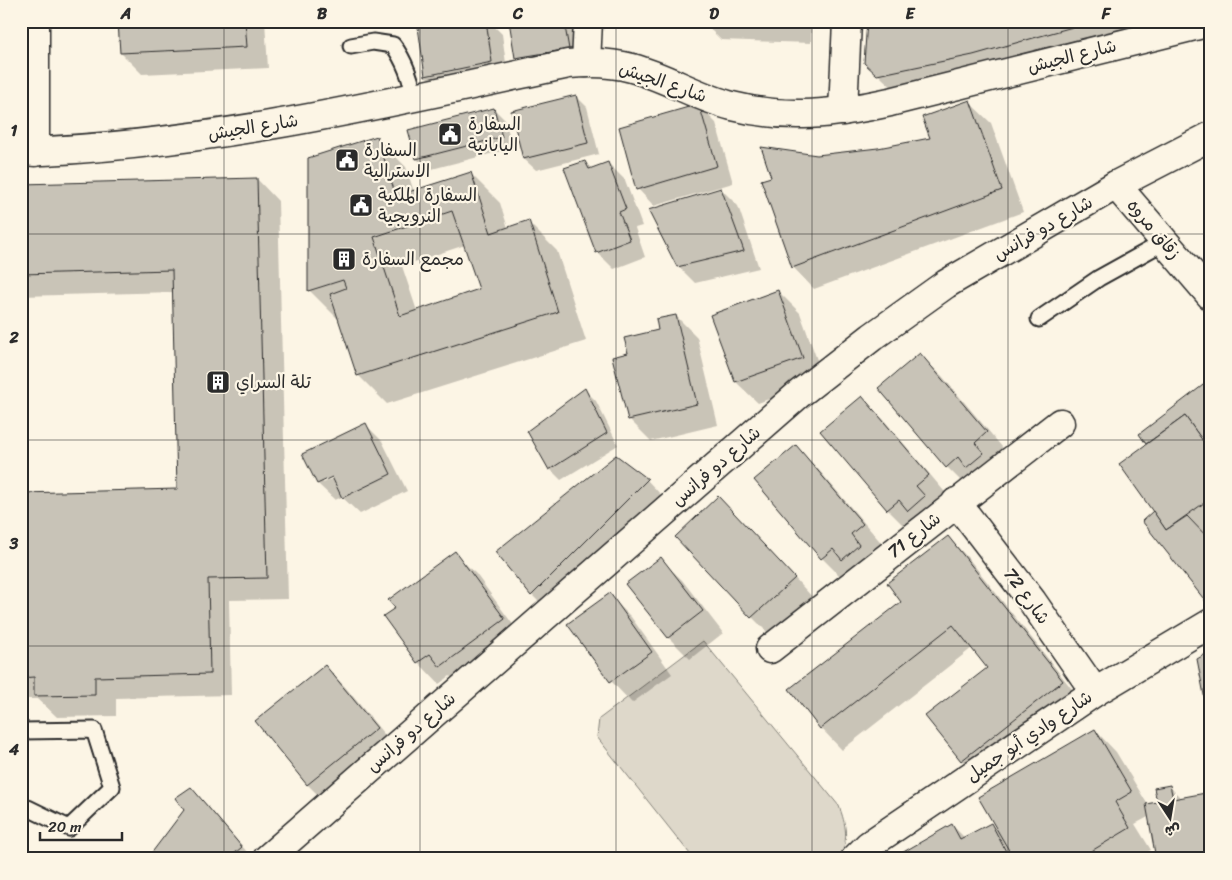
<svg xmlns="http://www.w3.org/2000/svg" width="1232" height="880" font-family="Sriracha,'Playpen Sans Arabic',sans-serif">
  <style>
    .green { fill: #ded8ca; stroke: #84827a }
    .shadow { fill: #0003; fill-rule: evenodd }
    .building { fill: #c8c3b7; stroke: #2b2b2b; fill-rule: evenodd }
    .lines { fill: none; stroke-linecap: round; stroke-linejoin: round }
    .service-casing { stroke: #2b2b2b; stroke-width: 19 }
    .minor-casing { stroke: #2b2b2b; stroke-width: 31 }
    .service { stroke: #fcf5e5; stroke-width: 15 }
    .minor { stroke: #fcf5e5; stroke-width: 28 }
    .grid { fill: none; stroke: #2b2b2b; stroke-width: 1; stroke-opacity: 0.55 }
    .labels { text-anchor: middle; stroke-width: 4.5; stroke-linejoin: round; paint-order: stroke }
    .street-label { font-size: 18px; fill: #2b2b2b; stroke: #fcf5e5 }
    .poi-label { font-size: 18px; fill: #2b2b2b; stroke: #fcf5e5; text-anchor: start }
    .neatline { fill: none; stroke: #2b2b2b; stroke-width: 2 }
    .grid-label { font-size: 16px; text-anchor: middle; font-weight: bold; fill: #2b2b2b }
  </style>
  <rect width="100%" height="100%" fill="#fcf5e5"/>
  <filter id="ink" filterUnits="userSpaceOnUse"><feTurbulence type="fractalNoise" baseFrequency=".02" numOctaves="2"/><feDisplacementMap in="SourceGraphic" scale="10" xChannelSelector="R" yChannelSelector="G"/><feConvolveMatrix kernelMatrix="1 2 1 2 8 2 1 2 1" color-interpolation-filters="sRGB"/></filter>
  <g filter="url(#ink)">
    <path class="green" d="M703 641 839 806C846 825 849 839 840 859H694L597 737 599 719Z"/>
    <g class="shadow">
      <polygon points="119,21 265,21 268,68 142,74 121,53"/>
      <polygon points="436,21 489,21 502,34 508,78 443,92 426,76 420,28 436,25"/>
      <polygon points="510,21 578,21 585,65 533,74 516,57"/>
      <polygon points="702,21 821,21 811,22 811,43 721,40"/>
      <polygon points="868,21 1158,21 900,95 866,63"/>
      <polygon points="576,96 587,107 599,154 536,170 524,159"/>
      <polygon points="969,102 991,123 1023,212 814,289 793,267 817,156 878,149 932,139"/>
      <polygon points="699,106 716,123 733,183 654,206 638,189"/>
      <polygon points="494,109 505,120 513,148 428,170 417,159 410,131"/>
      <path d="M377 138 406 167 414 192 471 174 500 203 508 228 528 222 557 251 586 341 387 404 358 375 340 319H338L309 290ZM465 245 480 290 417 311 402 266Z"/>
      <polygon points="585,162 592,169 608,163 625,180 642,226 635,228 645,257 614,269 597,252"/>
      <polygon points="257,179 278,201 288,599 229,600 231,695 116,698 116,716 57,717 38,699 21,699 21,495 179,490 174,292 21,296 21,185"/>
      <polygon points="719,187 738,206 759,268 695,283 678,266 720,189"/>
      <polygon points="778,291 800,313 824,379 758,403 736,382"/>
      <polygon points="676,316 697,337 718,425 651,441 629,419 630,354 660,330"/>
      <polygon points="920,355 942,376 1008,454 968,488 947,467"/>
      <polygon points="1211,380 1211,526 1202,533 1211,606 1157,517 1148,444 1141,435"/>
      <polygon points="585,390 596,401 618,445 561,480 550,469"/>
      <polygon points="862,398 883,419 949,497 909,531 888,510 822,432"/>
      <path d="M366 425 382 441 407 491 360 514 342 497 335 500 318 484 304 455ZM337 474 338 476 323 483V480Z"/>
      <polygon points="796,447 817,468 884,546 844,580 822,558 756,480"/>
      <polygon points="647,480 663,497 549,612 532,595 497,552"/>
      <polygon points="740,519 815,600 773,638 752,617"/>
      <polygon points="948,537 969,559 1083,703 983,782 962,760 989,668 972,648 842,750 821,728"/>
      <polygon points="454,553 476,574 525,641 462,687 450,676 439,684 418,662 396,608"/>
      <polygon points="660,559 682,580 723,633 690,659 669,638"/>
      <polygon points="609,595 631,617 672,674 632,703 611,681"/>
      <polygon points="325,666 346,688 397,750 329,806 307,784"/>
      <polygon points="1095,730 1116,752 1148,805 1158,803 1170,787 1182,799 1135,824 1151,850 1136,859 904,859 952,825 965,838 991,824 998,831"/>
      <polygon points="190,788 207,805 253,859 148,859 185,810"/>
    </g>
    <g class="building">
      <polygon points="118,21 245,21 247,47 120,53"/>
      <polygon points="434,21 486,21 492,62 425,76 418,27 435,24"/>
      <polygon points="509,21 564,21 569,49 515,58"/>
      <polygon points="867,21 1094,21 973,55 877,75 864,63"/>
      <polygon points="576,95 588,143 523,159 511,111"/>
      <polygon points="970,100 1002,190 792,268 761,180 771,177 761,147 817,155 878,148 930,138 922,117"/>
      <polygon points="699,104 717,166 636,190 619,127"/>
      <polygon points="494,108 502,137 416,159 408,130"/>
      <path d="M377 136 396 196 471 172 491 233 529 220 558 312 357 376 330 294 346 288 343 280 308 291V158ZM452 211 479 289 400 316 374 237Z"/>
      <polygon points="585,161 589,169 608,162 626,209 619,212 630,240 596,253 564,168"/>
      <polygon points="257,178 267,578 208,579 210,674 95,677 95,695 34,696 34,677 21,678 21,493 177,489 172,270 21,274 21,184"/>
      <polygon points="721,188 744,251 677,267 648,210"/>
      <polygon points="778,290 803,358 735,382 710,315"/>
      <polygon points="676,315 697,404 628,420 612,357 628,353 624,338 658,330 656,319"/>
      <polygon points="920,353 987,432 975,443 984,453 966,468 958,457 946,468 878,388"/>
      <polygon points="1211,379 1211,434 1203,441 1185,416 1146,444 1139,434"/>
      <polygon points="585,388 607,433 549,470 527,431"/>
      <polygon points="862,396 929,475 916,486 925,496 908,511 899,500 887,510 820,431"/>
      <polygon points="1185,416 1211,452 1211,498 1166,530 1119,464"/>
      <polygon points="366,423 391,474 342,498 332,477 317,484 302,454"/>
      <polygon points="796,445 863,524 851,534 859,545 842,560 833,549 821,559 754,480"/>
      <polygon points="616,455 648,479 531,596 495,552"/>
      <polygon points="718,496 795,578 751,618 675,537"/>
      <polygon points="1153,511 1166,530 1187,516 1211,541 1211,608 1142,521"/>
      <polygon points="948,536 1063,681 961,761 925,716 987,668 953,625 820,729 789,689 901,602 887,583"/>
      <polygon points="455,551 505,619 440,667 430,654 417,663 383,616 395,608 388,600"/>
      <polygon points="661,557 703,611 668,638 625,584"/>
      <polygon points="610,593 652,652 610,682 567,624"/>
      <polygon points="1211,651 1211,725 1210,726 1197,659"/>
      <polygon points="325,665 377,728 307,785 255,721"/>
      <polygon points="1095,729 1132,792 1115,802 1130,828 1078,859 1014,859 978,797"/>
      <polygon points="1170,785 1173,799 1211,792 1211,859 1156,859 1146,804 1157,802 1154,788"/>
      <polygon points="191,787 242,847 228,859 147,859 184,810 175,798"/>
      <polygon points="991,823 1010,859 903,859 900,854 952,824 960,839"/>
    </g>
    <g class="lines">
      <g class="service-casing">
        <g id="service">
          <path d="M351 46 373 42 393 45C405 61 410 78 415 96"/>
          <polyline points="1039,319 1099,278 1164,242"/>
          <polyline points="21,731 94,730 112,787 69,828 28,808 21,808"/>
        </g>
      </g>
      <g class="minor-casing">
        <g id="minor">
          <polyline points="35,21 35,152"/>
          <polyline points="586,63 588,21"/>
          <polyline points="843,111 847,21"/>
          <path d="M21 152C206 146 388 103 568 64 590 62 611 62 632 68 666 77 697 97 732 106 787 120 835 114 890 102L1211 22"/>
          <polyline points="1116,185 1211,296"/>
          <polyline points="956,502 1032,601 1095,692"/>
          <polyline points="770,649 1060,423"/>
          <polyline points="267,859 799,394 872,337 946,284 1116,185 1211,136"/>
          <polyline points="855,859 869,845 1095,692 1211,623"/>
        </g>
      </g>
      <use href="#service" class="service"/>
      <use href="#minor" class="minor"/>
    </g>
  </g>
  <path class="grid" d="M224 21V859M420 21V859M616 21V859M812 21V859M1008 21V859M21 234H1211M21 440H1211M21 646H1211"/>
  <defs>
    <g id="civic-square" transform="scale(1.25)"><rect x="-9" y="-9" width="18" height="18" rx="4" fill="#2b2b2b" stroke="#fcf5e5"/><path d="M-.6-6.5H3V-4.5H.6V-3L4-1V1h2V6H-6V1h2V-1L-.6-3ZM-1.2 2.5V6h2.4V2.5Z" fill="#fff"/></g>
    <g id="building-square" transform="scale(1.25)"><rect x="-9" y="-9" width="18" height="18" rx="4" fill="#2b2b2b" stroke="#fcf5e5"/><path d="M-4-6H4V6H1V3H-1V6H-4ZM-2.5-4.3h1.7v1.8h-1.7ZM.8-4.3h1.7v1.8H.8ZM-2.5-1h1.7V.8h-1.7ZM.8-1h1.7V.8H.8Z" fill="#fff"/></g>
  </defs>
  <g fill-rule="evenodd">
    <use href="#civic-square" x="450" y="134"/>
    <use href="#civic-square" x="347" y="160"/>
    <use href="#civic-square" x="361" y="205"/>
    <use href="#building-square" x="344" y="259"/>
    <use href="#building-square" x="218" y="382"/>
  </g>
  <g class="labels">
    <g class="street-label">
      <text transform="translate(1072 56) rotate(-14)" y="6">شارع الجيش</text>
      <text transform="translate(663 82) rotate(19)" y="6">شارع الجيش</text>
      <text transform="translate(253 127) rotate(-9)" y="6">شارع الجيش</text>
      <text transform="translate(1043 228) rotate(-30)" y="6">شارع دو فرانس</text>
      <text transform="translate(1154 229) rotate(50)" y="6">زقاق مروه</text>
      <text transform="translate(716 466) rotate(-41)" y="6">شارع دو فرانس</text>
      <text transform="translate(914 535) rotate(-38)" y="6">شارع 71</text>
      <text transform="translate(1027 596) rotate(54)" y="6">شارع 72</text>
      <text transform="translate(411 732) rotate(-41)" y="6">شارع دو فرانس</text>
      <text transform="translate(1029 736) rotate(-34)" y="6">شارع وادي أبو جميل</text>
    </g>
    <g class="poi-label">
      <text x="468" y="130">السفارة<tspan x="468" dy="21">اليابانية</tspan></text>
      <text x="364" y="156">السفارة<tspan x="364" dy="21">الاسترالية</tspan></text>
      <text x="378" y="201">السفارة الملكية<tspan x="378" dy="21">النرويجية</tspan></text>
      <text x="362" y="265">مجمع السفارة</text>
      <text x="236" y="388">تلة السراي</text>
    </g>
  </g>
  <rect width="1232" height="880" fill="none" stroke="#fcf5e5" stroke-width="55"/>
  <g transform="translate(1170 818) rotate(168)" stroke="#fcf5e5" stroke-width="4" paint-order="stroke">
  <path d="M0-4L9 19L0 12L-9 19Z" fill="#2b2b2b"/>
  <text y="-8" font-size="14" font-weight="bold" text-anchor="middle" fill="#2b2b2b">ش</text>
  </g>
  <path d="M40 832v8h82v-8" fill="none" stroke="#2b2b2b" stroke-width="2.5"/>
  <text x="48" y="832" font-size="15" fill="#2b2b2b" stroke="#fcf5e5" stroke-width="4" paint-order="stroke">20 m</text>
  <rect x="28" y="28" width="1176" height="824" class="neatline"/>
  <g class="grid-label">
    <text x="126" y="19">A</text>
    <text x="322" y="19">B</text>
    <text x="518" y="19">C</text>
    <text x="714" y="19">D</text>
    <text x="910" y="19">E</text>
    <text x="1106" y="19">F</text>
    <text x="14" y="136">1</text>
    <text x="14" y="343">2</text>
    <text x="14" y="549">3</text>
    <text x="14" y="755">4</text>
  </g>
</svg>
